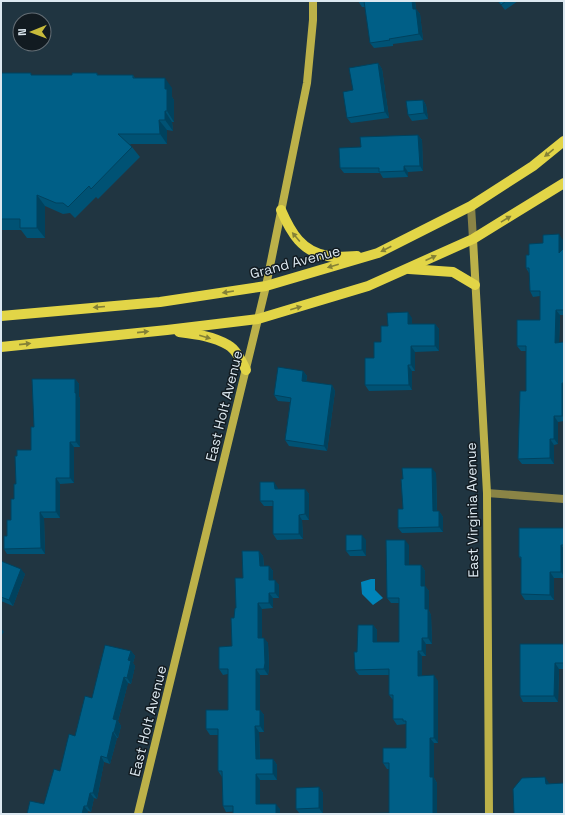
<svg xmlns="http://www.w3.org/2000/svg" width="565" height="815" font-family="'Space Grotesk',sans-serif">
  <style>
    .water { fill: #0084b9 }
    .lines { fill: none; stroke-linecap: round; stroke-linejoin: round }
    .street { stroke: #8a8446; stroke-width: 8 }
    .secondary { stroke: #bcb149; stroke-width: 8 }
    .primary { stroke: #e2d547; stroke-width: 10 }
    .wall { fill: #005274 }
    .shaded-wall { fill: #00425e }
    .building { fill: #005f87; stroke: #00425e }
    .oneway { fill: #848136 }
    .labels { text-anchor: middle; stroke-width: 3; stroke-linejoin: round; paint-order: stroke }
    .street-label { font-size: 14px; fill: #dce8f0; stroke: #121b21 }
  </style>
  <rect width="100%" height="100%" fill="#203541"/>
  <polygon class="water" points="371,579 375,579 375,590 383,598 373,605 362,594 361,582"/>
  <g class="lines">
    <g class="street">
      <polyline points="471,206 473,239"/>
      <polyline points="487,493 564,499"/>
    </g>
    <g class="secondary">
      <polyline points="473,239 487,493 489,814"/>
      <polyline points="138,814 266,286 307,83 313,20 313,1"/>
    </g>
    <g class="primary">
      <path d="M281 210C291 233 302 252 328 256 337 258 348 256 357 256"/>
      <polyline points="409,269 453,272 475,285"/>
      <polyline points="1,316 160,302 266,286 378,253 471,206 533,166 564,141"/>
      <path d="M179 332C195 334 213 336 228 345 236 349 242 362 246 370"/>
      <polyline points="1,347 167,330 258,319 368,286 473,239 564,183"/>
    </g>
  </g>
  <g class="wall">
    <polygon points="358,1 415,1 416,9 420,14 423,40 393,44 393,46 374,48 370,43 365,7 362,7"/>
    <polygon points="498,1 518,1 505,10"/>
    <polygon points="378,63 382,69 389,118 351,123 347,118 353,90"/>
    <polygon points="1,73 33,75 72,75 97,73 98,75 133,75 135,78 172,88 172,97 174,100 174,122 172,122 173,131 167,130 167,144 130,144 132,147 140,157 98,199 96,197 75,218 70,213 63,214 45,206 45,238 27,238 21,230 2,230 2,242 1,242"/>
    <polygon points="423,100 426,105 428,119 412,121 408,115"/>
    <polygon points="418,135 422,140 423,171 408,172 408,177 383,178 380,173 344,173 340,168 361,147"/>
    <polygon points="563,240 563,249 564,248 564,315 560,315 559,342 564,342 564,421 558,422 558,444 554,445 554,464 522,464 518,459 526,391 526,351 521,351 517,346 540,320 540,296 533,297 530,291 529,273 526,268 529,255 543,243"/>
    <polygon points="412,318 412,324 435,324 439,329 439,351 415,352 415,371 412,371 412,390 369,391 365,385 374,358 388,326"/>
    <polygon points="303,371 307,376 306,382 332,385 335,391 327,451 289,446 285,440 290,402 278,401 274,395"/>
    <polygon points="75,379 79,384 79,397 80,398 80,447 74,447 74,483 60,484 60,518 44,518 45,554 7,554 4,549 11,520 16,484 17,456 31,450 34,427"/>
    <polygon points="436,473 437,511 439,511 443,517 443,532 402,533 398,528 403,509"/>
    <polygon points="278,488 278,489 305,489 309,494 309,520 302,520 303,539 277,540 273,534 273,506 264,506 260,501"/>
    <polygon points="564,528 564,578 554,578 554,600 525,600 521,594 521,559 519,557"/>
    <polygon points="366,540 366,556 350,556 346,551"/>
    <polygon points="409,545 409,565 421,565 425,571 425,586 429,591 429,611 431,615 432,644 426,644 426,656 422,656 422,676 438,681 438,743 434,743 434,778 437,783 437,814 357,814 389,813 389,769 387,769 383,763 406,748 406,724 397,725 393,719 393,700 389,695 389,675 359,675 355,670 357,652 373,625 377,630 377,642 399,642 399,603 391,603 387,598"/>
    <polygon points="259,551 263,556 264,566 269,566 273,571 273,580 279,585 279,598 273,598 273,608 262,609 262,638 268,643 269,668 268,675 260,675 260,710 264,715 264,732 259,732 260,759 273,759 277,765 277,780 260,780 260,804 280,809 226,812 223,806 222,777 218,771 218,735 210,735 206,729 228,710 228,674 223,675 219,669 232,646 236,608 243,578"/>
    <polygon points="1,561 25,574 13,606 1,601"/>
    <polygon points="564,644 564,669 559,669 558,702 523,702 520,696"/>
    <polygon points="131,651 135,656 133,663 135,666 131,684 128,683 118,721 121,726 118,738 117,738 110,764 104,762 97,799 94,798 91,812 88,811 88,814 27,814 44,804 60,771 75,736 92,698"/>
    <polygon points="319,787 323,793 323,814 300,814 296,809"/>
  </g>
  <g class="shaded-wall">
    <polygon points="412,1 415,1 416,9 420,14 423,40 419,34 413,9"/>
    <polygon points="378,63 382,69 389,118 385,112"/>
    <polygon points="165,78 172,88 172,97 174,100 174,122 167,111 165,89"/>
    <polygon points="423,100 426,105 428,119 424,113"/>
    <polygon points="165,111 172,122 173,131 165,120"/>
    <polygon points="159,120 167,130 167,144 160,134"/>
    <polygon points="418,135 422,140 423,171 420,166"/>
    <polygon points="404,166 408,172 408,177 404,171"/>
    <polygon points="37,195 45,206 45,238 37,228"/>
    <polygon points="1,229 2,230 2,242 1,241"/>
    <polygon points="559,234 563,240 563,259 559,253"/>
    <polygon points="556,310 560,315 559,348 555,343"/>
    <polygon points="408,312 412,318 412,329 408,324"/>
    <polygon points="435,324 439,329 439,351 435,346"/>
    <polygon points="411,346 415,352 415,371 411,365"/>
    <polygon points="408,365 412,371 412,390 409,385"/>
    <polygon points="303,371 307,376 305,387 302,381"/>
    <polygon points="75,379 79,384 79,397 80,398 80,447 76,442"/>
    <polygon points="562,383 564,386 564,418 562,416"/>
    <polygon points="332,385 335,391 327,451 324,446"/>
    <polygon points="554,416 558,422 558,444 554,439"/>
    <polygon points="550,439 554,445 554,464 550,458"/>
    <polygon points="70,442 74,447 74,483 70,478"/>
    <polygon points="432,468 436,473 437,517 433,511"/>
    <polygon points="56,478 60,484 60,518 56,512"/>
    <polygon points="274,482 278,488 278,495 275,489"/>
    <polygon points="305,489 309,494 309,520 305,514"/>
    <polygon points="439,511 443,517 443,532 439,527"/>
    <polygon points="40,512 44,518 45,554 41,548"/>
    <polygon points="299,515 302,520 303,539 299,534"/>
    <polygon points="362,535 366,540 366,556 362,550"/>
    <polygon points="405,540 409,545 409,571 405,565"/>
    <polygon points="561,545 564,549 564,576 561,572"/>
    <polygon points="259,551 263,556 264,572 260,566"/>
    <polygon points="421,565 425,571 425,591 421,586"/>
    <polygon points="269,566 273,571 273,585 269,580"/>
    <polygon points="21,569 25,574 13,606 9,600"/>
    <polygon points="550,572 554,578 554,600 550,595"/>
    <polygon points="275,580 279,585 279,598 275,593"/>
    <polygon points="425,586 429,591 429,611 431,615 432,644 428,638 425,609"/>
    <polygon points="269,593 273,598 273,608 269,603"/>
    <polygon points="258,603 262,609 262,643 258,638"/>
    <polygon points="373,625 377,630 377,648 373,642"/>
    <polygon points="1,628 4,632 1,636"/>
    <polygon points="264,638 268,643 269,668 268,675 264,669"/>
    <polygon points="422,638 426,644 426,656 422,651"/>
    <polygon points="131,651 135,656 133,663 135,666 131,684 127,678 128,660"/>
    <polygon points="418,651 422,656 422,681 418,676"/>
    <polygon points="555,663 559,669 558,702 554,696"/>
    <polygon points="256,669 260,675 260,710 264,715 264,732 260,726 256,710"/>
    <polygon points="434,675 438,681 438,743 434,738"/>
    <polygon points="124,677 128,683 118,721 121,726 118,738 114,732 113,719"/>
    <polygon points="255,726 259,732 260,765 256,759"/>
    <polygon points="113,732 117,738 110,764 107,758"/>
    <polygon points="430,738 434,743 434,778 437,783 437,814 433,814 430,777"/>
    <polygon points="101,756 104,762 97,799 93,793"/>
    <polygon points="273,759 277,765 277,780 273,774"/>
    <polygon points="256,774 260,780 260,809 256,804"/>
    <polygon points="545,777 549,783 549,789 546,784"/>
    <polygon points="319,787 323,793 323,814 319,808"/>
    <polygon points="90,793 94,798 91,812 87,806"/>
    <polygon points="276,804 280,809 280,814 276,814"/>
    <polygon points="84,806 88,811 88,814 82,814"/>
  </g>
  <g class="building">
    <polygon points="364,1 412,1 413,9 416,9 419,34 389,39 390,40 370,43"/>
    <polygon points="498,1 506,1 501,5"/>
    <polygon points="378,63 385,112 347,118 343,92 353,90 349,68"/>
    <polygon points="1,73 31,73 31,75 72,75 72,73 97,73 97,75 133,75 133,78 165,78 165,89 167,89 167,111 165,111 165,120 159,120 160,134 118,134 132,147 91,189 89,186 68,207 63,203 56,203 37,195 37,228 20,228 20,219 1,219"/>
    <polygon points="423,100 424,113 408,115 406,101"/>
    <polygon points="418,135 420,166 404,166 404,171 379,172 379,168 340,168 339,148 361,147 360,137"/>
    <polygon points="559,234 559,253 564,248 564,310 556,310 555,343 564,342 564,383 562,383 562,416 554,416 554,439 550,439 550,458 518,459 520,391 526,391 526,346 517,346 517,320 540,320 540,291 530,291 529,268 526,268 526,255 529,255 529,244 543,243 543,235"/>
    <polygon points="408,312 408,324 435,324 435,346 411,346 411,365 408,365 409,385 365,385 365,358 374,358 374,342 381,342 381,326 388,326 387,313"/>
    <polygon points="278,367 303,371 302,381 332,385 324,446 285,440 291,398 274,395"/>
    <polygon points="32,379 75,379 75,393 76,393 76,442 70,442 70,478 56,478 56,512 40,512 41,548 4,549 4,536 7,536 7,520 11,520 11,499 14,499 14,484 16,484 15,456 17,456 17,450 31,450 31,427 34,427"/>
    <polygon points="402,468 432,468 433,511 439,511 439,527 398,528 398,509 403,509 401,479 403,479"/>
    <polygon points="260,482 274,482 275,489 305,489 305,514 299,515 299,534 273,534 273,501 260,501"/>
    <polygon points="519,528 564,528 564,545 561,545 561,572 550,572 550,595 521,594 521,557 519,557"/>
    <polygon points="346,535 362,535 362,550 346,551"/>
    <polygon points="386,540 405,540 405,565 421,565 421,586 425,586 425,609 428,609 428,638 422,638 422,651 418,651 418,676 434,675 434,738 430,738 430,777 433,777 433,814 357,814 389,813 389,763 383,763 383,748 406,748 406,721 403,721 403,719 393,719 393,695 389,695 389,669 355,670 354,652 357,652 358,625 373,625 373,642 399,642 399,598 387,598"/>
    <polygon points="242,551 259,551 260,566 269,566 269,580 275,580 275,593 269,593 269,603 258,603 258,638 264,638 265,663 264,669 256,669 256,710 260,710 260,726 255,726 256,759 273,759 273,774 256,774 256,804 276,804 276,814 233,814 233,806 223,806 222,771 218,771 218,729 206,729 206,710 228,710 228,669 219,669 219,647 232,646 231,618 234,618 235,608 236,608 235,578 243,578"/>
    <polygon points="1,561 21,569 9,600 1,597"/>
    <polygon points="520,644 564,644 564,663 555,663 554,696 520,696"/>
    <polygon points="105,645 131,651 128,660 131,661 127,678 124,677 113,719 117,720 114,732 113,732 107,758 101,756 93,793 90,793 87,806 84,806 82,814 27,814 30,801 44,804 54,769 60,771 69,734 75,736 85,696 92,698"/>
    <polygon points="545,777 546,784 564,783 564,814 514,814 513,789 522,778"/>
    <polygon points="319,787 319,808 296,809 296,788"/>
  </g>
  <defs><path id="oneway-solid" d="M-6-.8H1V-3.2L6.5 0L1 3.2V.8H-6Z"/></defs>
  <g class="oneway">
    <use href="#oneway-solid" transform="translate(549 153) rotate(141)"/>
    <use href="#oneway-solid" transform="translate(506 219) rotate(-31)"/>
    <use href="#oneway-solid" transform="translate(296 237) rotate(-130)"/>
    <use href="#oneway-solid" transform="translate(386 249) rotate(153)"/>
    <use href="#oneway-solid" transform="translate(431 258) rotate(-24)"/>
    <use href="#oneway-solid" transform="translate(333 266) rotate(164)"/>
    <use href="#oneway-solid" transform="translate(228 292) rotate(171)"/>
    <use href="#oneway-solid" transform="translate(99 307) rotate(175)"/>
    <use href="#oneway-solid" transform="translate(296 308) rotate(-16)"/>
    <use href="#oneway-solid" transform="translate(143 332) rotate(-6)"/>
    <use href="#oneway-solid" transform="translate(205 337) rotate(16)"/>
    <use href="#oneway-solid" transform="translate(25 344) rotate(-6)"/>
  </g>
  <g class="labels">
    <g class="street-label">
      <text transform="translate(295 262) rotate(-15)" y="5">Grand Avenue</text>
      <text transform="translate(224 406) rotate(-76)" y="5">East Holt Avenue</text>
      <text transform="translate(472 510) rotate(-91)" y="5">East Virginia Avenue</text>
      <text transform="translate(148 721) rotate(-76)" y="5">East Holt Avenue</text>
    </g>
  </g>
  <rect width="565" height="815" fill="none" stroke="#dce8f0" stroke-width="4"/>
  <g transform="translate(32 32) rotate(269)"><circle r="19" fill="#121b21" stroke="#636d74"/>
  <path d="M0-3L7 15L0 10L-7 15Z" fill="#c8bb3b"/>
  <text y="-6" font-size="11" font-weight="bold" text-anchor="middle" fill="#dce8f0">N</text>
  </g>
</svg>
